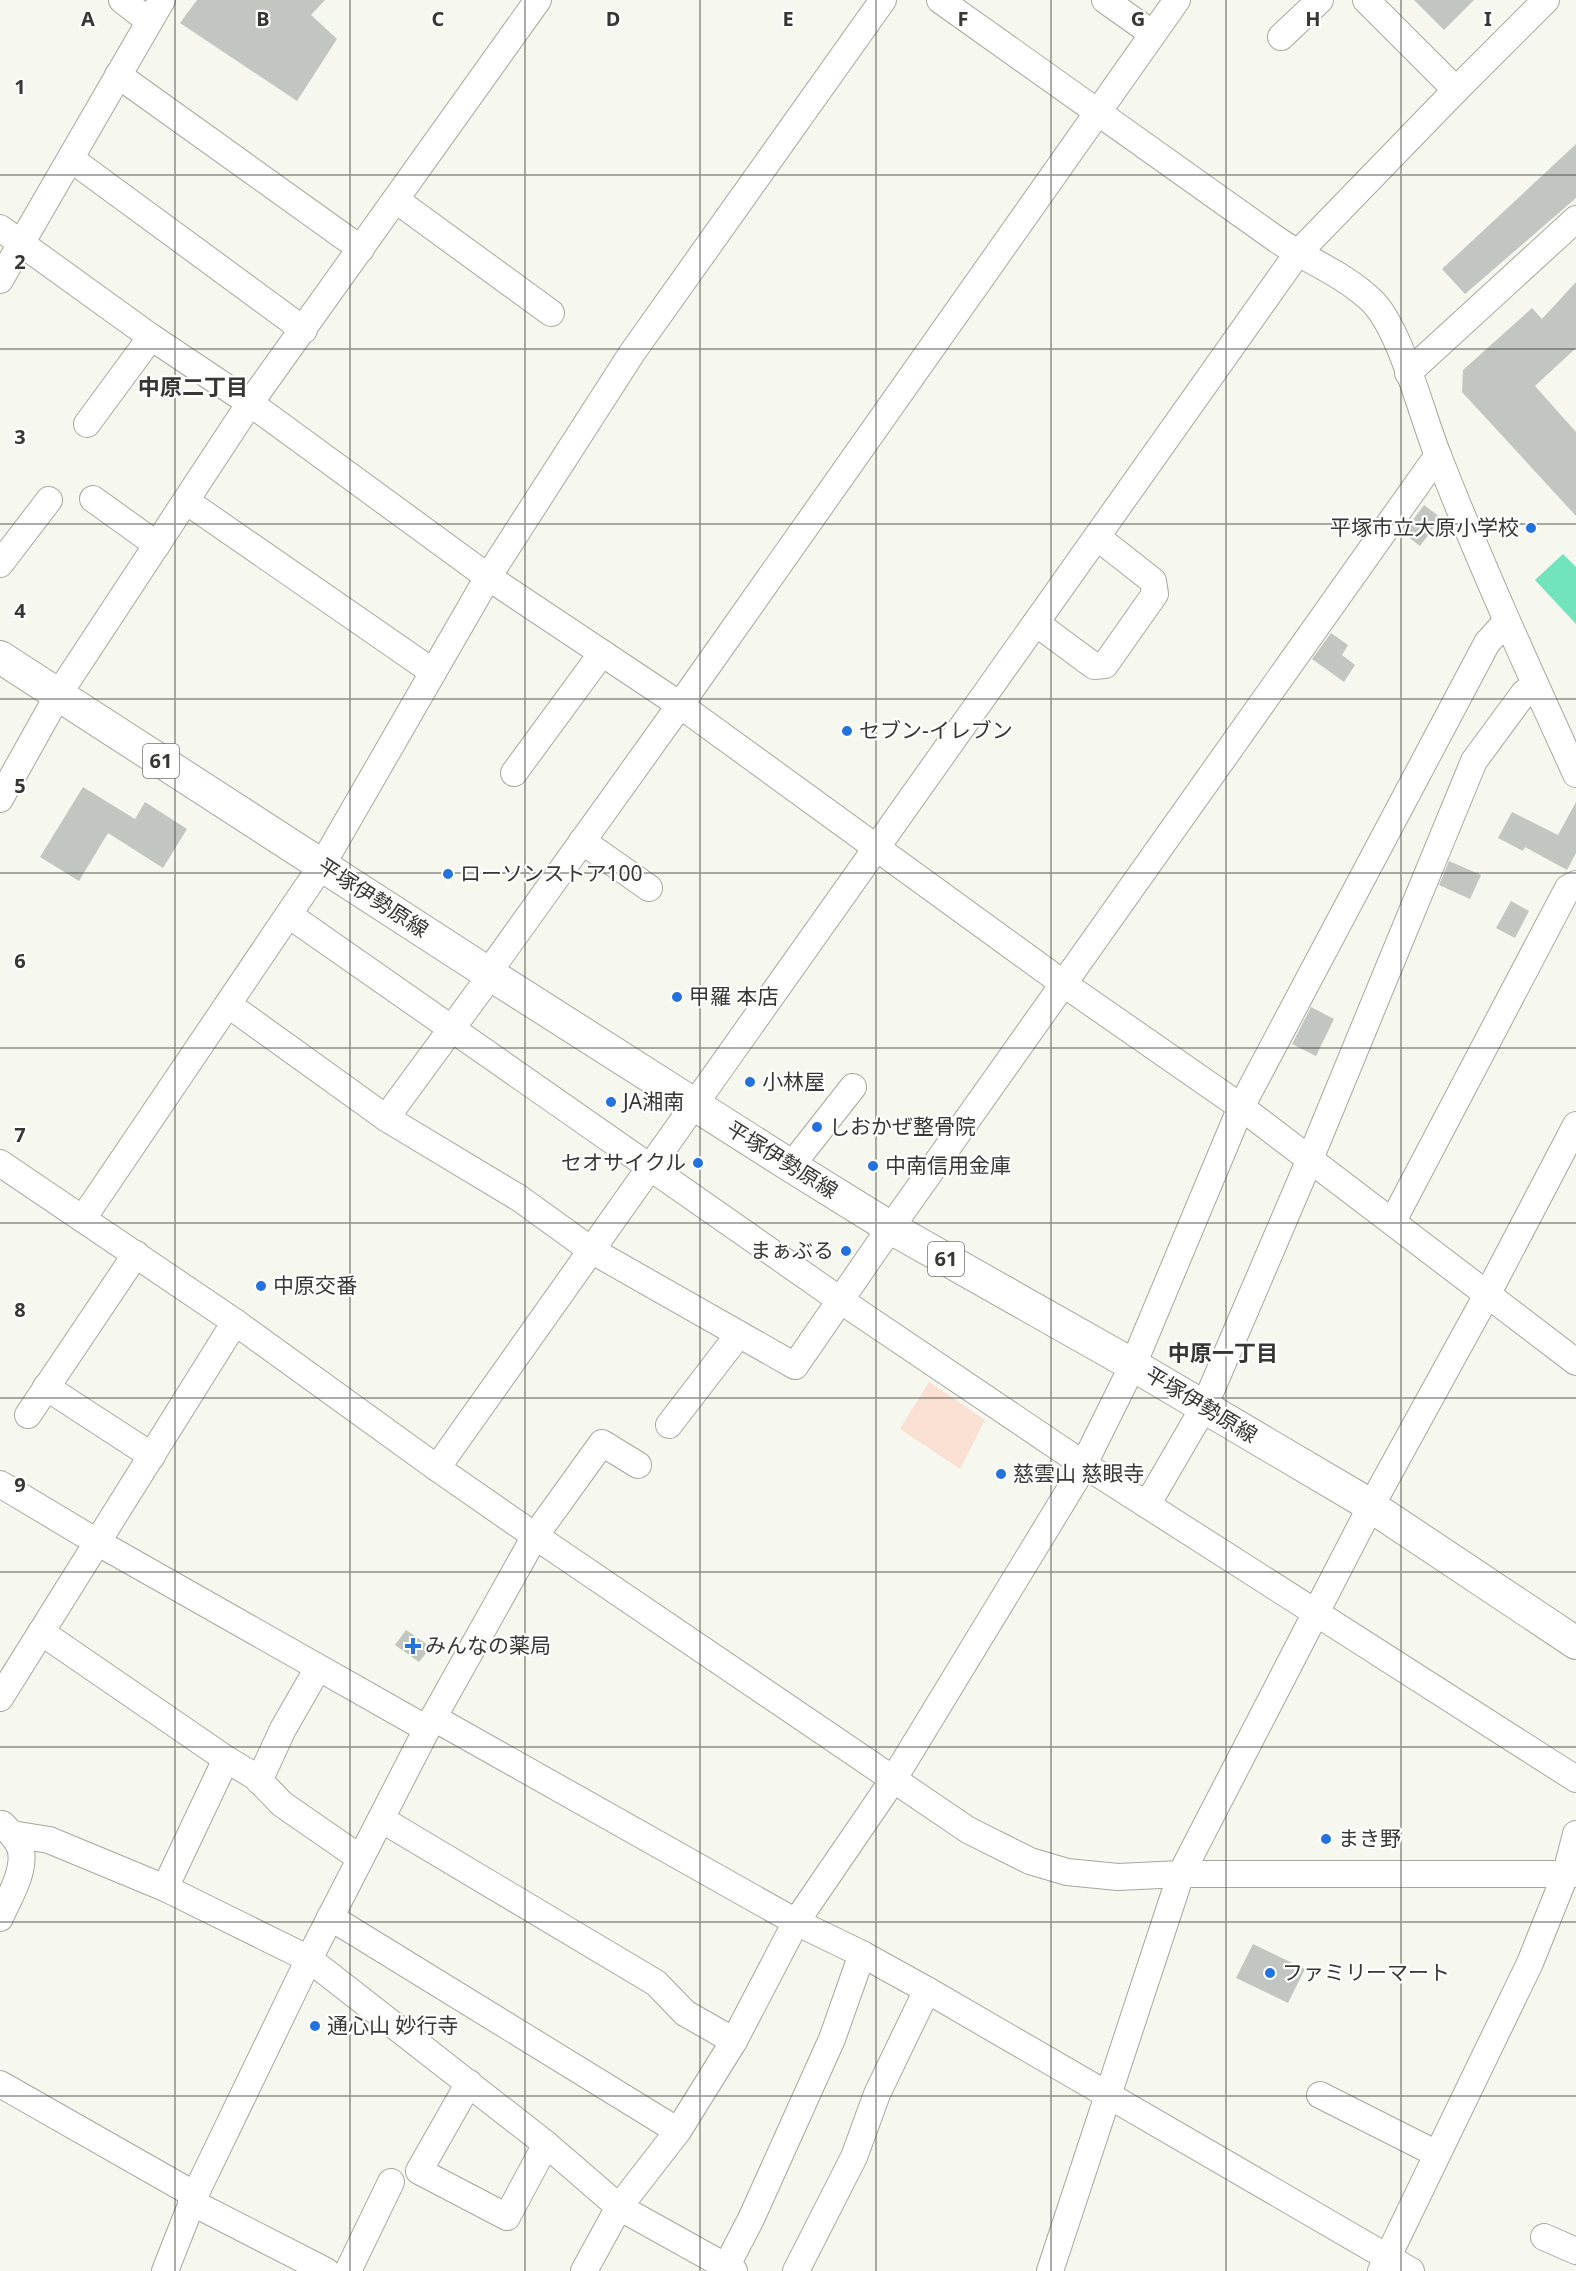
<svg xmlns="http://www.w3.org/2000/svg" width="1576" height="2271" font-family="'Noto Sans','Noto Sans JP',sans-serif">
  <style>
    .green { fill: #f9e0d2 }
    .water { fill: #71e4be }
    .building { fill: #c1c7c0 }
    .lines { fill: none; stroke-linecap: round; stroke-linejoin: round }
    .minor-casing { stroke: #a7a79f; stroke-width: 28 }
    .major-casing { stroke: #a7a79f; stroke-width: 34 }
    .minor { stroke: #fff; stroke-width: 26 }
    .major { stroke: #fff; stroke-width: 32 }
    .grid { fill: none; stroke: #373834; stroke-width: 1.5; stroke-opacity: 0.55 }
    .poi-dot { fill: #2472dd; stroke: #fff; stroke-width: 2 }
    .labels { text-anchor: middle; stroke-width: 4.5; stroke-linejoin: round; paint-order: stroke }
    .shield { fill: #fff; stroke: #737471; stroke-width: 1.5 }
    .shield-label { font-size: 20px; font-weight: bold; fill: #373834 }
    .poi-label { font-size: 21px; fill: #373834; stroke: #fff; text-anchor: start }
    .street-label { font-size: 21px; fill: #373834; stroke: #fff }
    .neighbourhood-label { font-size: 22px; font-weight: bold; fill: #373834; stroke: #fff }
    .grid-label { font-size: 20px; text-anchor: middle; font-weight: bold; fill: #373834; stroke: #fff; stroke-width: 4.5; stroke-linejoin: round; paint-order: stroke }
  </style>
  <rect width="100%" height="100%" fill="#f6f7ee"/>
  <polygon class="green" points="929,1382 985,1420 960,1469 900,1429"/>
  <polygon class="water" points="1563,554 1576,567 1576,624 1535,580"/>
  <g class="building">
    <polygon points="197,0 325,0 311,15 337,39 297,101 180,23"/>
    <polygon points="1414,0 1474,0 1444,30"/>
    <polygon points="1576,144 1576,198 1465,294 1442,269"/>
    <polygon points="1576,282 1576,348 1535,386 1576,432 1576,516 1462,392 1463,370 1532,308 1542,319"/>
    <polygon points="1424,505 1441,518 1420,546 1403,533"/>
    <polygon points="1331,633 1348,645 1342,655 1355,665 1344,682 1312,659"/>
    <polygon points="83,787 135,819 145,802 187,829 163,868 108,833 79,881 40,857"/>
    <polygon points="1576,802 1576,853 1567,870 1525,847 1523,851 1498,838 1512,812 1558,835"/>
    <polygon points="1449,861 1481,875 1470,899 1439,885"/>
    <polygon points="1511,901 1529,911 1515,938 1496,928"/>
    <polygon points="1311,1007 1334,1019 1316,1056 1292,1044"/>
    <polygon points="406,1630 431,1647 419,1662 395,1645"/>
    <polygon points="1253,1944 1305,1969 1288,2003 1236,1978"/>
  </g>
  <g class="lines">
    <g class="minor-casing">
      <g id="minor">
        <polyline points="122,0 149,21"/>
        <path d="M940 0 1276 239C1306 260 1344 274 1371 300 1401 328 1422 417 1439 458 1481 565 1528 669 1576 774"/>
        <polyline points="1105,0 1153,34"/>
        <polyline points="1366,0 1456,90"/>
        <polyline points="1281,37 1320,0"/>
        <polyline points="118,75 361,249"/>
        <polyline points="71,159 304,330"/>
        <polyline points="396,200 551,313"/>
        <polyline points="0,228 151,337 250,403 488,577 680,705 1064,984 1241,1107 1576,1362"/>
        <polyline points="0,280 162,0"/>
        <polyline points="1408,373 1576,219"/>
        <polyline points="87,424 151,337"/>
        <polyline points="93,499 157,545"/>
        <polyline points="186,501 433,672"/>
        <polyline points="0,564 49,500"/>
        <polyline points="1036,623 1094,666 1105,665 1155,594 1153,581 1097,537"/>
        <polyline points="514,773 602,653"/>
        <polyline points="0,799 58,695 250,403 538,0"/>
        <polyline points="582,841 649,888"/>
        <polyline points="289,915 840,1300 1083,1464 1576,1779"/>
        <polyline points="488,973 680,705 1177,0"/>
        <polyline points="229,1005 386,1118 519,1198 591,1250 795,1366 877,1247 1438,455"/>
        <polyline points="386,1118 491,975"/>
        <polyline points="0,1163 235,1322 437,1468 535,1536 968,1830 1030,1861 1067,1872 1118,1877 1181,1874 1576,1874"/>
        <polyline points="791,1166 853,1087"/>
        <polyline points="84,1217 322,865 488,577 632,353 883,0"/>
        <polyline points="1393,1221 1568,888 1576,884"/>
        <polyline points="46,1387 152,1456"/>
        <polyline points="28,1415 136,1254"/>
        <polyline points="669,1425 739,1334"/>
        <polyline points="437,1468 1297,254 1456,90 1546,0"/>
        <polyline points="0,1484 97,1542 427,1729"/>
        <polyline points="1147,1505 1204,1407 1310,1159 1474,761 1524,693 1535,686"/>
        <polyline points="41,1632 226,1759 256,1777 282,1804 360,1858"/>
        <polyline points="0,1698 235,1322"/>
        <polyline points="434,1718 796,1922 862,1954 927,1990 1411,2271"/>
        <polyline points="259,1781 283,1729 318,1668"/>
        <polyline points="381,1819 656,1983 685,2013 734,2041"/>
        <polyline points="12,1834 49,1840 165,1888 309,1959 546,2144 619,2207 734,2271"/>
        <polyline points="165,1888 226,1759"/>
        <polyline points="330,1917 678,2131"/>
        <path d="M0 1918C8 1899 25 1873 21 1851 19 1841 9 1831 2 1824"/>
        <polyline points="469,2083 419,2171 507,2217 546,2144"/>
        <polyline points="0,2084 195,2195"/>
        <polyline points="1320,2095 1437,2154"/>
        <polyline points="191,2202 326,2271"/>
        <polyline points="1544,2237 1576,2251"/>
        <polyline points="165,2271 195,2195 309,1959 427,1729 535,1536 602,1443 638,1465"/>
        <polyline points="348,2271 391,2182"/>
        <polyline points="584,2271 619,2207 678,2131 734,2041 796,1922 893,1780 1078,1476 1133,1365 1241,1107 1487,643 1506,622"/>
        <polyline points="724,2271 751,2219 832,2039 862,1954"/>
        <polyline points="796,2271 854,2157 877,2094 927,1990"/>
        <polyline points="1050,2271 1181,1874 1371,1506 1488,1293 1576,1125"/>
        <polyline points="1381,2271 1530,1963 1566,1873 1576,1834"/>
      </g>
    </g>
    <g class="major-casing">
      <polyline id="major" points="0,657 488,973 791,1166 891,1228 1133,1365 1360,1499 1576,1643"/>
    </g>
    <use href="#minor" class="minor"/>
    <use href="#major" class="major"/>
  </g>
  <path class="grid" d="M175 0V2271M350 0V2271M525 0V2271M700 0V2271M876 0V2271M1051 0V2271M1226 0V2271M1401 0V2271M0 175H1576M0 349H1576M0 524H1576M0 699H1576M0 873H1576M0 1048H1576M0 1223H1576M0 1398H1576M0 1572H1576M0 1747H1576M0 1922H1576M0 2096H1576"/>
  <g class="poi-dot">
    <circle cx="1531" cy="528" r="6"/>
    <circle cx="847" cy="731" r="6"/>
    <circle cx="448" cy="874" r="6"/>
    <circle cx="677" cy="997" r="6"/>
    <circle cx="750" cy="1082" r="6"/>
    <circle cx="611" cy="1102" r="6"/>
    <circle cx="817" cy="1127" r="6"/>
    <circle cx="698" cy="1163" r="6"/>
    <circle cx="873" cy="1166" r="6"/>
    <circle cx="846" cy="1251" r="6"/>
    <circle cx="261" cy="1286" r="6"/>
    <circle cx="1001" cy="1474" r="6"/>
    <path d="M410 1637h6v6h6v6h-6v6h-6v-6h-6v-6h6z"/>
    <circle cx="1326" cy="1839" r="6"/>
    <circle cx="1270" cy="1973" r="6"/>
    <circle cx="315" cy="2026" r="6"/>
  </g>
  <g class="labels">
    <g class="shield">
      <rect x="143" y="744" width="36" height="34" rx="4.5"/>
      <rect x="928" y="1242" width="36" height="34" rx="4.5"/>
    </g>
    <g class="shield-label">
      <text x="161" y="768">61</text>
      <text x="946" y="1266">61</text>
    </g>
    <g class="poi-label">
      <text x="1519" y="535" text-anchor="end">平塚市立大原小学校</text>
      <text x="859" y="738">セブン-イレブン</text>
      <text x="460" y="881">ローソンストア100</text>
      <text x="689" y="1004">甲羅 本店</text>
      <text x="762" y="1089">小林屋</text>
      <text x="623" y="1109">JA湘南</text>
      <text x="829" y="1134">しおかぜ整骨院</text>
      <text x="686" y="1170" text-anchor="end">セオサイクル</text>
      <text x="885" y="1173">中南信用金庫</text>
      <text x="834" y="1258" text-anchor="end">まぁぶる</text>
      <text x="273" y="1293">中原交番</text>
      <text x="1013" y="1481">慈雲山 慈眼寺</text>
      <text x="425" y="1653">みんなの薬局</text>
      <text x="1338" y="1846">まき野</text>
      <text x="1282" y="1980">ファミリーマート</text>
      <text x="327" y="2033">通心山 妙行寺</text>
    </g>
    <g class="street-label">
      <text transform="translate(373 898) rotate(33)" y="7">平塚伊勢原線</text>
      <text transform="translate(782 1160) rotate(32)" y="7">平塚伊勢原線</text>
      <text transform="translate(1201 1405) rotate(31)" y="7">平塚伊勢原線</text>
    </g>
    <g class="neighbourhood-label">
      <text x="193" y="395">中原二丁目</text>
      <text x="1223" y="1361">中原一丁目</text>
    </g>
  </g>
  <g class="grid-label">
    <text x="88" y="26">A</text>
    <text x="263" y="26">B</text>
    <text x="438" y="26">C</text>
    <text x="613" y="26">D</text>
    <text x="788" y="26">E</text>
    <text x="963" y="26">F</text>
    <text x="1138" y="26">G</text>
    <text x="1313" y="26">H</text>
    <text x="1488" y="26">I</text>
    <text x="20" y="94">1</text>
    <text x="20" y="269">2</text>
    <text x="20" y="444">3</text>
    <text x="20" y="618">4</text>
    <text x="20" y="793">5</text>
    <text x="20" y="968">6</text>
    <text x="20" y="1142">7</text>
    <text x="20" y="1317">8</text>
    <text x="20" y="1492">9</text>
  </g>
</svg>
